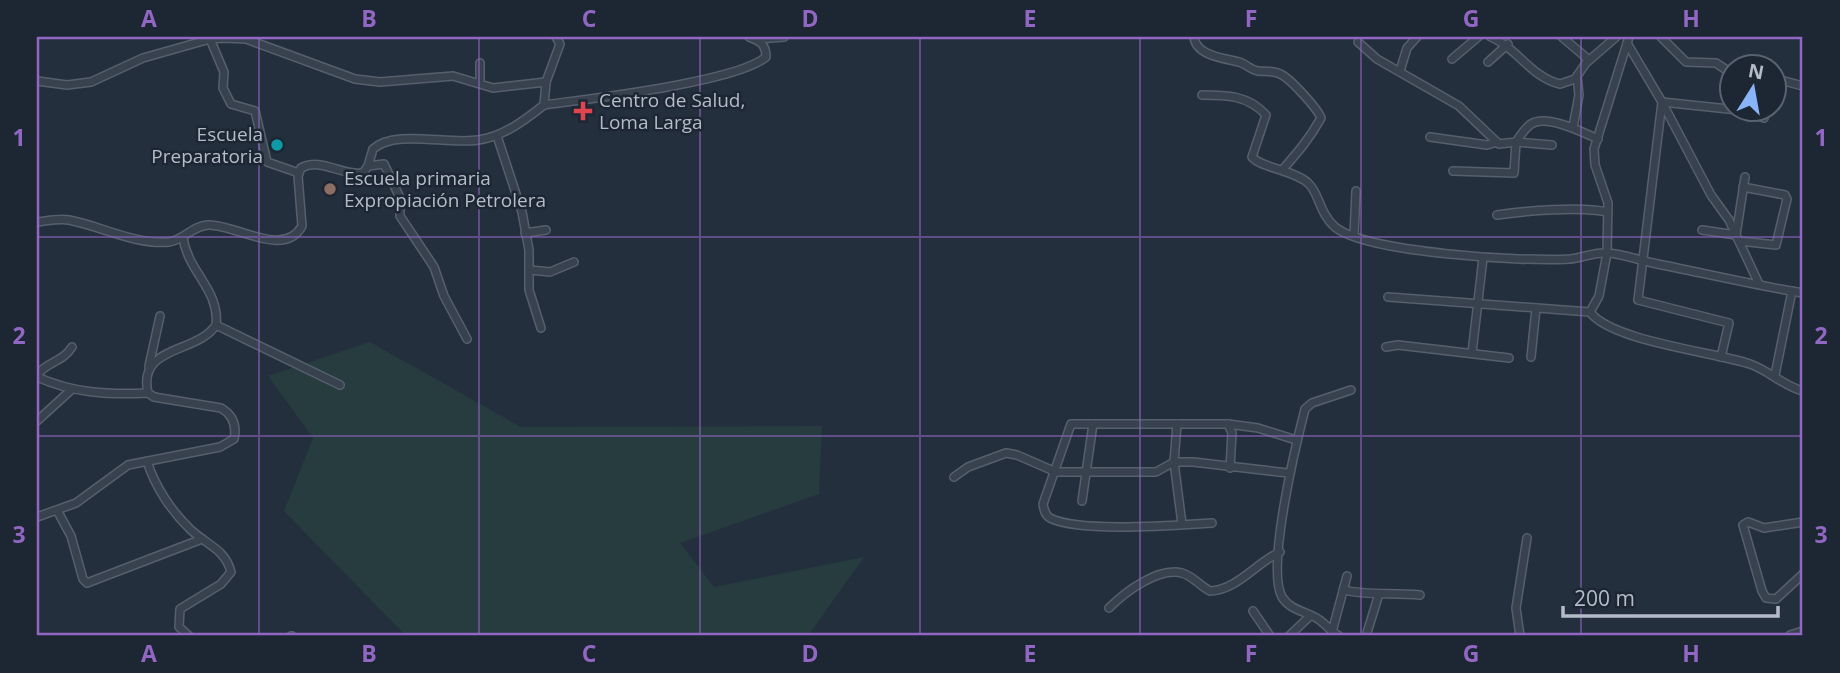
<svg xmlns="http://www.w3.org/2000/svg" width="1840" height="673" font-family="'Open Sans',sans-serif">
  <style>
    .green { fill: #263c3f }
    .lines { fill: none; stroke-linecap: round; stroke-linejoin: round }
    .minor-casing { stroke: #565f6c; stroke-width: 10 }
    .minor { stroke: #38414e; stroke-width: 7 }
    .grid { fill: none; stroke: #9266c3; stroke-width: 2; stroke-opacity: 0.55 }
    .health-dot { fill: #e0444e; stroke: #1d2633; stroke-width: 2.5 }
    .culture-dot { fill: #0f9aa8; stroke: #1d2633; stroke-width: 2.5 }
    .education-dot { fill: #8d6e63; stroke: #1d2633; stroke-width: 2.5 }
    .labels { text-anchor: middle; stroke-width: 5; stroke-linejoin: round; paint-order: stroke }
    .poi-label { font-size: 19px; fill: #b4bcc9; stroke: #1d2633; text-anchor: start }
    .neatline { fill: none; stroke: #9266c3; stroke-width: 2.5 }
    .grid-label { font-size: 23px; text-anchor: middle; font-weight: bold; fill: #9266c3 }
  </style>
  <rect width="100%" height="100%" fill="#242f3e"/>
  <polygon class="green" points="370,342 521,427 822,426 819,494 680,543 714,587 864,557 808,636 402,636 405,635 284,511 313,438 268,376"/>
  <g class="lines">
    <g class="minor-casing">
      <g id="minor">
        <path d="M1194 37C1196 56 1224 58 1239 62 1246 64 1251 70 1258 71 1266 72 1273 70 1280 74 1290 78 1317 108 1321 118 1310 138 1298 152 1283 169"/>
        <path d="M1491 37C1517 48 1532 78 1560 84L1575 79 1586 63 1616 37"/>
        <polyline points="1562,37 1589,60"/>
        <polyline points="1661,37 1686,62 1716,63 1731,73"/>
        <polyline points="210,39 224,72 223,88 231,104 255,111 267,162 299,173"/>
        <polyline points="760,39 784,37"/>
        <path d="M1358 42 1377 59 1459 106 1499 144 1516 142C1520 136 1525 128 1531 124 1547 114 1582 132 1598 139"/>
        <polyline points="1627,43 1662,102 1638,300 1729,323 1721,357"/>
        <polyline points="1452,59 1478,37"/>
        <polyline points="1488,62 1508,44"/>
        <polyline points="480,63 480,82"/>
        <polyline points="1400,71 1407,48 1417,37"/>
        <polyline points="1773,78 1803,86"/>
        <polyline points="37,81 67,85 91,82 143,58 210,39 224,38 246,39 355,79 380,82 453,76 493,88 546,82"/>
        <path d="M1202 95C1226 95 1248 95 1266 115L1252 157C1261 168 1294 170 1308 183 1319 192 1319 213 1335 227 1367 253 1525 262 1570 259 1581 258 1595 252 1606 253 1621 253 1638 260 1653 263 1703 273 1753 285 1803 293"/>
        <polyline points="1662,102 1711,195 1729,220 1759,284"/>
        <polyline points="1662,102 1738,110 1764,118"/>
        <path d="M544 105C588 99 737 82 766 57 766 44 760 41 749 37"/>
        <polyline points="544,105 546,82 560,44 556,37"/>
        <polyline points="1573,127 1579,95 1577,76"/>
        <polyline points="497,136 522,212 529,250 529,290 541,328"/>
        <polyline points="1430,137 1487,145 1497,142"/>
        <polyline points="368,166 384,164 400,198 400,216 434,267 444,296 467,339"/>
        <polyline points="1453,171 1514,173 1516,142 1552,145"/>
        <path d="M1497 215C1525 211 1581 206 1607 212"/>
        <path d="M37 222C47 221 59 218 69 220 101 226 135 245 169 242 184 240 192 226 208 225 236 224 284 259 302 226L298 176 301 168C321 157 341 176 363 173L368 166 373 149C395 129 448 145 478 140 503 137 525 120 544 105"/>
        <polyline points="1702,230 1736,235 1745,177"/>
        <polyline points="525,233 546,230"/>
        <polyline points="1354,235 1356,191"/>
        <polyline points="1739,241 1776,245 1787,199 1785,195 1743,187"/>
        <polyline points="530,270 550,272 574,262"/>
        <path d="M1388 297 1590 312C1611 341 1714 352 1750 364 1768 370 1785 387 1803 391"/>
        <polyline points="1590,312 1599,296 1607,253 1608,203 1595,165 1594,149 1629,37"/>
        <polyline points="216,325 340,385"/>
        <polyline points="1386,347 1398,345 1509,358"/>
        <polyline points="1472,353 1483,258"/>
        <polyline points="1531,357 1536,308"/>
        <polyline points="149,366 160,316"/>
        <path d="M37 375C46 362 63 362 72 347"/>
        <polyline points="1775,375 1792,291"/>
        <path d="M37 377C73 393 108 395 148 393"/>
        <polyline points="37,421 71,390"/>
        <polyline points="1177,424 1174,462 1182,524"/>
        <polyline points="1228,424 1232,433 1230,468"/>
        <path d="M147 461C155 487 172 512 191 530 207 545 225 549 231 572L221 584 180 609 179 627 189 636"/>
        <polyline points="954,477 968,467 1006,453 1017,455 1056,472 1156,472 1174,462 1193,462 1288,473"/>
        <polyline points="1082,501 1093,424"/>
        <polyline points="58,512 71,536 83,579 87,583 202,539"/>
        <path d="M37 517 76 503 128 465 220 447 234 439C237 425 233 415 221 408L154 397 148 393C137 345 197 354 216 325 220 290 188 272 183 238"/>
        <polyline points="1803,522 1764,528 1748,522 1743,525 1762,591 1766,598 1776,599 1803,574"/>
        <path d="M1212 523C1177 525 1079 533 1050 518 1045 515 1044 510 1043 504L1071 424H1228L1258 428 1296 440"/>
        <path d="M1343 590C1369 596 1393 592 1420 595"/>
        <path d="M1109 608C1125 592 1158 567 1182 573 1193 576 1200 586 1210 591 1237 590 1256 563 1280 552"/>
        <polyline points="1253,611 1270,636"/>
        <polyline points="1332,632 1347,576"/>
        <polyline points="1790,635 1803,631"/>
        <polyline points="291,636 292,636"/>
        <polyline points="1289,636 1310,616"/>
        <path d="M1339 636C1331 632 1326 624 1318 619 1306 611 1291 611 1282 597 1266 568 1296 444 1305 409L1312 403 1351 390"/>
        <polyline points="1366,636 1379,594"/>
        <polyline points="1520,636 1516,608 1527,538"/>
      </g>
    </g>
    <use href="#minor" class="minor"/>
  </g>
  <path class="grid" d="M259 37V636M479 37V636M700 37V636M920 37V636M1140 37V636M1361 37V636M1581 37V636M37 237H1803M37 436H1803"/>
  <path class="health-dot" d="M579.5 100.5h7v7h7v7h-7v7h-7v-7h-7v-7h7z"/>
  <circle class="culture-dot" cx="277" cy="145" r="7"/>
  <circle class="education-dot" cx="330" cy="189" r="7"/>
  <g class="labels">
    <g class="poi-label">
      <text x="599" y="107">Centro de Salud,<tspan x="599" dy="22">Loma Larga</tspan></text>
      <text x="263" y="141" text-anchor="end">Escuela<tspan x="263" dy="22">Preparatoria</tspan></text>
      <text x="344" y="185">Escuela primaria<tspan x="344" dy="22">Expropiación Petrolera</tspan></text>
    </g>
  </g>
  <rect width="1840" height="673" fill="none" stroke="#1d2633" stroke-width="77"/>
  <g transform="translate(1753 88) rotate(11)"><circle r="33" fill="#1d2633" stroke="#59626f" stroke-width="2"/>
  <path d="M0-5L12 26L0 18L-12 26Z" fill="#8ab4f8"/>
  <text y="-10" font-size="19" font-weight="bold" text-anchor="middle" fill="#b4bcc9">N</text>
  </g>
  <path d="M1563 606v10h215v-10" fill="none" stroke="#b4bcc9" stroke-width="3.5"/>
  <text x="1574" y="606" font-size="21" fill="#b4bcc9" stroke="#1d2633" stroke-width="5" paint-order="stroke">200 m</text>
  <rect x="38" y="38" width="1763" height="596" class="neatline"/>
  <g class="grid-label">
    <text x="149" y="27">A</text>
    <text x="369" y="27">B</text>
    <text x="589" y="27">C</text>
    <text x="810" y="27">D</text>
    <text x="1030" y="27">E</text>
    <text x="1251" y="27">F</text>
    <text x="1471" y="27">G</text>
    <text x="1691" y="27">H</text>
    <text x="19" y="146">1</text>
    <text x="1821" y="146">1</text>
    <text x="19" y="344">2</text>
    <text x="1821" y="344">2</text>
    <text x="19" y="543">3</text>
    <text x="1821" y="543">3</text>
    <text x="149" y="662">A</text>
    <text x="369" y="662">B</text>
    <text x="589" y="662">C</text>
    <text x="810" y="662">D</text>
    <text x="1030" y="662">E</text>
    <text x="1251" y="662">F</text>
    <text x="1471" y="662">G</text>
    <text x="1691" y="662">H</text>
  </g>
</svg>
